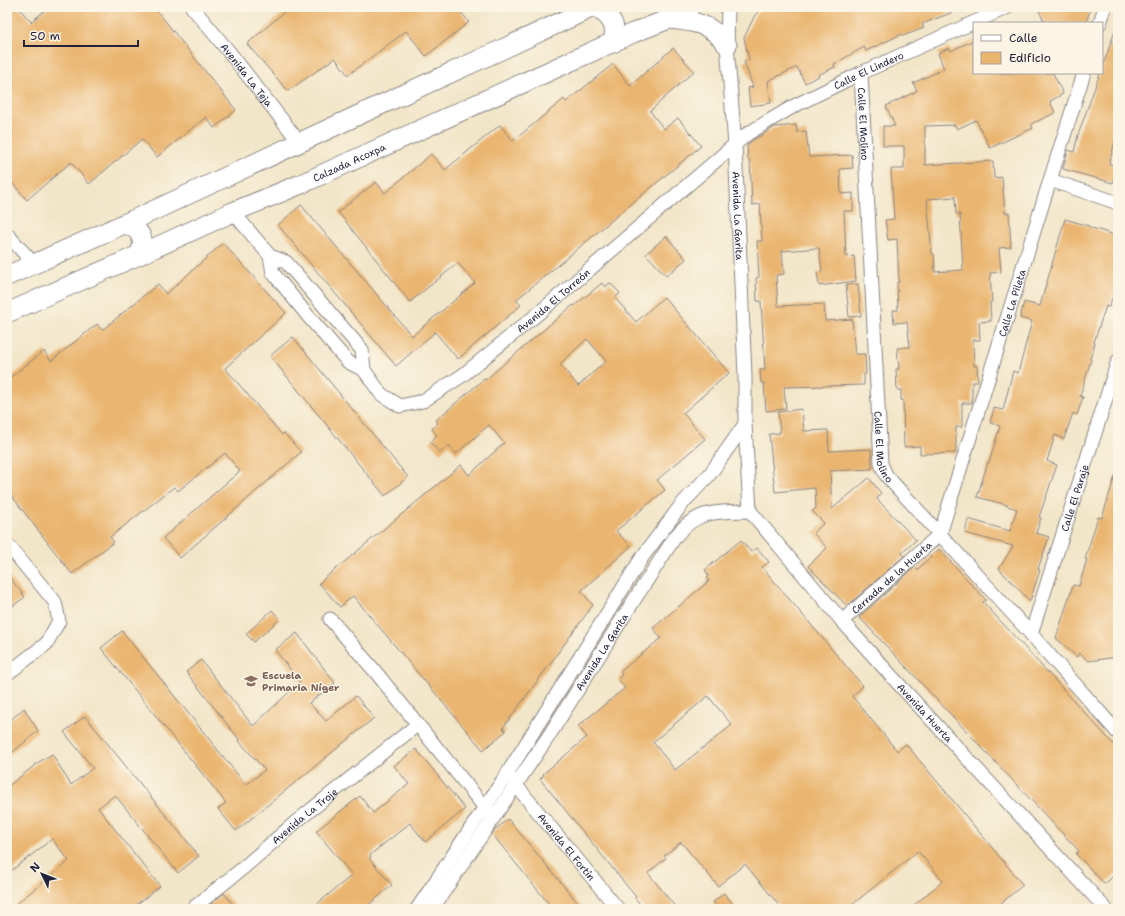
<svg xmlns="http://www.w3.org/2000/svg" width="1125" height="916" font-family="'Shantell Sans',sans-serif">
  <style>
    .building { fill: #eab56f; fill-rule: evenodd }
    .lines { fill: none; stroke-linecap: round; stroke-linejoin: round }
    .minor-casing { stroke: #8a8482; stroke-width: 15 }
    .secondary-casing { stroke: #8a8482; stroke-width: 21 }
    .minor { stroke: #fff; stroke-width: 13 }
    .secondary { stroke: #fff; stroke-width: 19 }
    .labels { text-anchor: middle; stroke-width: 3; stroke-linejoin: round; paint-order: stroke }
    .street-label { font-size: 10px; fill: #22223b; stroke: #fcf5e5 }
    .education-label { font-size: 10px; font-weight: bold; fill: #785e54; stroke: #fcf5e5; text-anchor: start }
  </style>
  <rect width="100%" height="100%" fill="#fcf5e5"/>
  <filter id="ink" filterUnits="userSpaceOnUse"><feTurbulence type="fractalNoise" baseFrequency=".025" numOctaves="2"/><feDisplacementMap in="SourceGraphic" scale="8" xChannelSelector="R" yChannelSelector="G"/><feConvolveMatrix kernelMatrix="1 2 1 2 8 2 1 2 1" color-interpolation-filters="sRGB"/></filter>
  <filter id="wash" filterUnits="userSpaceOnUse"><feTurbulence type="fractalNoise" baseFrequency=".012" numOctaves="4" result="noise"/><feDisplacementMap in="SourceGraphic" scale="16" xChannelSelector="R" yChannelSelector="G"/><feGaussianBlur stdDeviation="0.9" result="paint"/><feColorMatrix in="noise" values="0 0 0 0 0 0 0 0 0 0 0 0 0 0 0 0 0 1.4 0 .05"/><feComposite in="paint" operator="in"/></filter>
  <g filter="url(#wash)">
    <rect width="100%" height="100%" fill="#f2e6c9"/>
    <g id="blocks">
      <g class="building">
        <polygon points="7,7 18,7 31,22 49,7 154,7 236,110 214,128 206,117 157,157 142,139 89,184 71,162 27,200 7,177"/>
        <polygon points="290,7 457,7 469,22 426,56 406,31 348,75 335,58 288,91 247,44"/>
        <polygon points="763,7 964,7 964,8 922,24 924,28 903,36 902,34 866,51 864,47 834,64 835,67 818,75 819,76 805,83 797,67 768,81 771,103 750,106 748,88 753,87 744,62 749,60 744,38 755,15"/>
        <polygon points="1037,7 1091,7 1086,23 1045,23"/>
        <polygon points="1116,28 1118,29 1118,142 1115,141 1109,164 1118,166 1113,183 1063,169 1068,150 1074,152 1078,135 1100,73 1102,73 1102,68"/>
        <path d="M974 40V73H1053L1063 94 1050 101 1055 113 1031 124 1033 128 990 148 976 120 957 129 955 125 925 126V165L993 161 994 178 1002 177 1005 213H1009L1011 247 999 248 1001 272 990 273 992 302H990L991 321 979 322 980 340H973L974 366H977L978 382H972V403H962V427H956V453L920 454V446L904 447 903 400H901V390H897L896 369H899L897 348 910 347 907 322 894 323 893 310H898L897 282H899L897 239 888 240 885 220 894 219 891 169H904V146H883V126H895L886 106 917 91 913 83 944 69 938 53 949 48 951 51ZM955 197 956 214H960L963 270 935 272 934 254H932L927 199Z"/>
        <polygon points="673,48 694,71 650,111 664,129 678,118 701,146 516,300 521,305 458,359 435,332 396,366 278,225 301,205 412,336 475,283 458,263 410,302 338,212 376,182 385,193 431,154 445,170 500,125 513,141 564,99 566,102 613,64 630,86"/>
        <polygon points="796,125 797,132 806,131 809,157 852,155 853,168 840,169 841,194 853,193 853,211 844,211 846,257 854,256 856,281 819,286 817,273 822,272 819,248 782,251 784,274 776,275 778,306 824,304 825,321 852,319 855,354 865,354 866,374 864,374 864,385 784,387 786,409 766,411 764,383 761,383 760,370 765,370 761,301 757,301 756,278 759,277 757,241 762,241 760,204 752,205 750,160 748,160 747,145 752,141 775,127"/>
        <polygon points="1065,219 1089,226 1089,227 1118,236 1118,282 1109,307 1106,306 1094,342 1095,343 1090,359 1091,360 1080,396 1083,397 1077,415 1073,413 1064,439 1055,435 1047,461 1057,465 1039,517 1041,518 1036,533 1049,537 1038,569 1040,570 1030,601 999,569 1013,546 965,533 968,519 1010,531 1017,509 1007,506 1007,505 977,497 988,462 989,463 1000,426 990,423 994,408 1003,410 1013,371 1018,373 1032,321 1020,318 1024,302 1040,306"/>
        <polygon points="666,236 686,259 666,276 646,254"/>
        <polygon points="223,243 286,313 225,368 282,435 284,433 301,452 180,558 163,538 240,471 225,453 178,491 174,487 110,537 114,542 72,574 7,490 7,380 44,351 51,361 97,324 102,330 158,284 166,294"/>
        <path d="M602 283 605 287 610 283 620 293 615 298 636 322 664 297 729 373 683 413 705 439 657 480 665 490 616 531 631 546 581 591 593 605 503 728 506 731 483 750 353 596 340 607 319 583 461 465 469 475 504 443 489 425 456 454 449 445 440 453 430 442 437 435 432 429 438 423 436 420 484 379 485 380 573 305 574 306ZM587 339 606 361 578 386 560 364Z"/>
        <polygon points="858,284 861,316 849,317 846,285"/>
        <polygon points="293,337 408,477 385,496 270,356"/>
        <polygon points="802,409 804,431 828,430 829,451 871,449 872,469 830,471 832,509 869,478 881,493 877,499 916,540 902,553 904,556 847,606 808,566 827,548 813,533 824,523 812,511 816,508 815,488 775,492 769,434 780,433 778,412"/>
        <polygon points="1115,476 1118,477 1118,522 1113,538 1118,538 1118,657 1088,661 1079,653 1077,657 1056,638 1073,585 1079,586 1087,559 1085,559 1098,517 1102,518"/>
        <path d="M741 540 751 552 757 548 769 562 762 567 863 686 852 696 897 751 906 744 1023 885 994 909H909L943 881 918 851 847 909H782L745 864 718 886 681 842 664 856 666 858 648 873 677 909H644L635 898 636 897 540 779 544 775 543 774 587 737 578 726 625 688 618 679 622 675 620 672 661 638 653 628 709 581 707 578 709 576 705 570ZM708 696 732 725 675 770 653 742Z"/>
        <polygon points="939,549 986,600 983,602 1118,749 1118,871 1105,884 1076,854 1079,851 859,617 915,567 917,570"/>
        <polygon points="7,574 25,597 7,610"/>
        <polygon points="272,610 280,619 254,642 246,634"/>
        <polygon points="122,631 246,785 265,770 238,740 239,739 186,672 201,660 253,726 300,682 275,650 297,633 335,683 309,703 326,721 356,696 374,718 236,831 218,809 226,803 101,648"/>
        <polygon points="24,708 38,731 7,757 7,723"/>
        <polygon points="85,716 199,856 178,873 115,795 98,808 160,886 131,909 10,909 69,861 52,839 7,874 7,787 34,766 34,765 52,754 71,785 93,768 64,732"/>
        <polygon points="416,749 465,809 425,842 410,823 370,855 371,857 369,858 392,885 364,909 311,909 352,875 316,831 360,796 373,813 409,784 394,766"/>
        <polygon points="508,819 583,909 553,909 492,834 494,831"/>
        <polygon points="224,893 237,909 205,909"/>
        <polygon points="724,893 737,909 719,909 713,902"/>
      </g>
    </g>
  </g>
  <g filter="url(#ink)">
    <use href="#blocks" fill-opacity="0" stroke="#8a8482" stroke-width="1"/>
    <g class="lines">
      <g class="minor-casing">
        <g id="minor">
          <path id="s1" d="M192 7 230 53 300 143"/>
          <path id="s2" d="M728 7 727 45 735 145 745 376V424L750 511"/>
          <polyline points="1100,23 1105,7"/>
          <path id="s3" d="M861 73 881 464 886 475 893 483 1031 634 1118 733"/>
          <polyline points="1050,180 1118,203"/>
          <path id="s4" d="M233 212 270 256 286 262 362 350 364 370 381 394 400 406 423 401 463 375 540 312 747 134 794 106 861 73 1008 7"/>
          <polyline points="7,234 34,264"/>
          <polyline points="270,256 273,273 308,316 348,362 364,370"/>
          <path id="s5" d="M750 511 842 621 894 679 1106 909"/>
          <polyline points="7,544 55,602 59,621 46,644 7,674"/>
          <polyline points="330,619 374,670 490,814"/>
          <path id="s6" d="M842 621 940 534 1050 180 1084 73"/>
          <path id="s7" d="M1031 634 1118 361"/>
          <path id="s8" d="M510 778 618 909"/>
          <path id="s9" d="M192 909 243 868 297 821 417 725"/>
          <polyline points="417,909 507,774 643,556 682,504 710,474 745,424"/>
          <path id="s10" d="M432 909 550 734 629 608 675 537C697 509 717 512 750 511"/>
        </g>
      </g>
      <g class="secondary-casing">
        <g id="secondary">
          <path d="M594 7C610 15 618 24 613 43"/>
          <path d="M669 19C694 21 712 24 727 45"/>
          <path d="M123 224C140 227 147 240 139 255"/>
          <polyline points="7,276 144,215 365,112 505,48 593,7"/>
          <path id="s11" d="M7 313 139 255 233 212 301 184 633 33 669 19 690 7"/>
        </g>
      </g>
      <use href="#minor" class="minor"/>
      <use href="#secondary" class="secondary"/>
    </g>
  </g>
  <defs>
    <g id="school-bare" transform="scale(1.08)"><path d="M0-5L7-2L0 1L-7-2ZM-4 1L0 2.5L4 1V4Q0 6-4 4Z" fill="#8d6e63" stroke="#fcf5e5" stroke-width="2.5" paint-order="stroke"/></g>
  </defs>
  <g fill-rule="evenodd">
    <use href="#school-bare" x="251" y="681"/>
  </g>
  <g class="labels">
    <g class="street-label">
      <text dy="4" stroke="none"><textPath href="#s4" startOffset="844">Calle El Lindero</textPath></text>
      <text dy="4" stroke="none"><textPath href="#s1" startOffset="87">Avenida La Teja</textPath></text>
      <text dy="4" stroke="none"><textPath href="#s3" startOffset="51">Calle El Molino</textPath></text>
      <text dy="4" stroke="none"><textPath href="#s11" startOffset="374">Calzada Acoxpa</textPath></text>
      <text dy="4" stroke="none"><textPath href="#s2" startOffset="209">Avenida La Garita</textPath></text>
      <text dy="4" stroke="none"><textPath href="#s4" startOffset="451">Avenida El Torreón</textPath></text>
      <text dy="4" stroke="none"><textPath href="#s6" startOffset="373">Calle La Pileta</textPath></text>
      <text dy="4" stroke="none"><textPath href="#s3" startOffset="375">Calle El Molino</textPath></text>
      <text dy="4" stroke="none"><textPath href="#s7" startOffset="143">Calle El Paraje</textPath></text>
      <text dy="4" stroke="none"><textPath href="#s6" startOffset="66">Cerrada de la Huerta</textPath></text>
      <text dy="4" stroke="none"><textPath href="#s10" startOffset="308">Avenida La Garita</textPath></text>
      <text dy="4" stroke="none"><textPath href="#s5" startOffset="267">Avenida Huerta</textPath></text>
      <text dy="4" stroke="none"><textPath href="#s9" startOffset="146">Avenida La Troje</textPath></text>
      <text dy="4" stroke="none"><textPath href="#s8" startOffset="89">Avenida El Fortín</textPath></text>
    </g>
    <g class="education-label">
      <text x="262" y="679">Escuela<tspan x="262" dy="12">Primaria Níger</tspan></text>
    </g>
  </g>
  <rect width="1125" height="916" fill="none" stroke="#fcf5e5" stroke-width="24"/>
  <rect x="973" y="22" width="130" height="52" fill="#fcf5e5" stroke="#a5a1a1"/>
  <rect x="981" y="35" width="20" height="6" fill="#ffffff" stroke="#a5a1a1"/>
  <text x="1009" y="42" font-size="12" fill="#22223b">Calle</text>
  <rect x="981" y="52" width="20" height="12" fill="#eab56f" stroke="#a5a1a1"/>
  <text x="1009" y="62" font-size="12" fill="#22223b">Edificio</text>
  <g transform="translate(42 874) rotate(313)" stroke="#fcf5e5" stroke-width="3" paint-order="stroke">
  <path d="M0-3L7 15L0 10L-7 15Z" fill="#22223b"/>
  <text y="-6" font-size="11" font-weight="bold" text-anchor="middle" fill="#22223b">N</text>
  </g>
  <path d="M24 40v6h114v-6" fill="none" stroke="#22223b" stroke-width="2"/>
  <text x="30" y="40" font-size="12" fill="#22223b" stroke="#fcf5e5" stroke-width="3" paint-order="stroke">50 m</text>
</svg>
